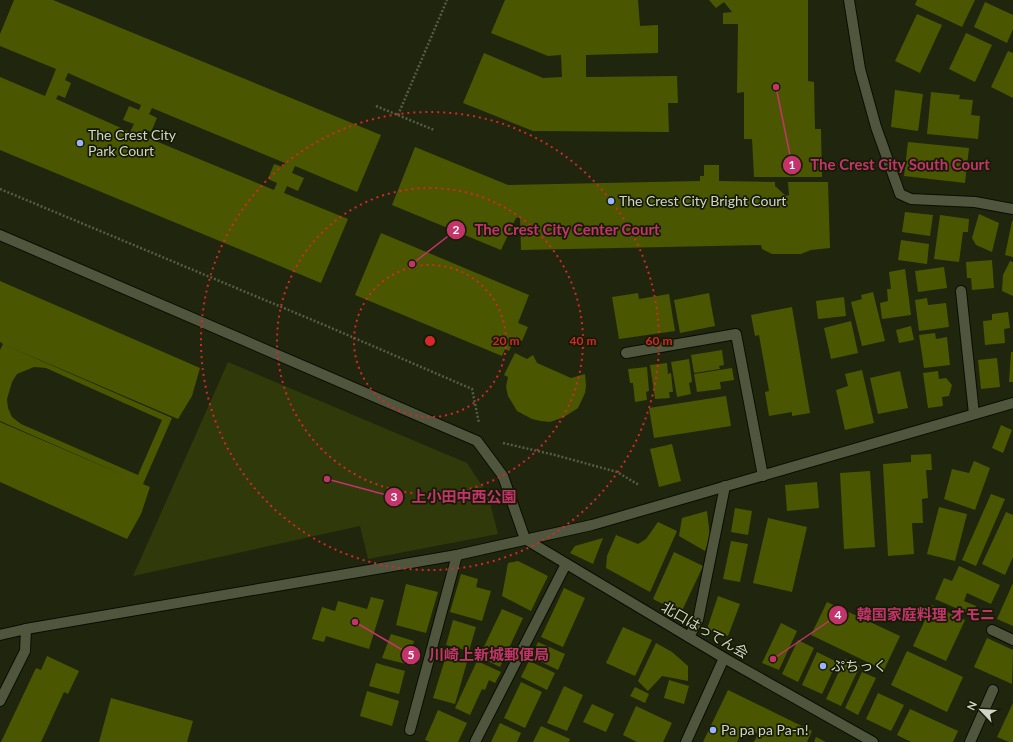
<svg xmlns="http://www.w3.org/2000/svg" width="1013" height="742" font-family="Lato,'Noto Sans JP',sans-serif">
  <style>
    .green { fill: #303909 }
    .building { fill: #4a5700; fill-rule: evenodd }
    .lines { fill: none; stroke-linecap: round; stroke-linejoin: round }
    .lane-casing { stroke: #0a0d00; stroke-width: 12 }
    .street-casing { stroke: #0a0d00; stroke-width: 12 }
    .secondary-casing { stroke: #0a0d00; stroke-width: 12 }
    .path { stroke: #575c47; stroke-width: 2.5; stroke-dasharray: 2 2; stroke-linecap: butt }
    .lane { stroke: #50563d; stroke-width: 10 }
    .street { stroke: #50563d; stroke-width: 10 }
    .secondary { stroke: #50563d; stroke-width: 10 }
    .ring { fill: none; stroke: #d62828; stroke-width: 2; stroke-dasharray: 2 4 }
    .poi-dot { fill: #9cb4fd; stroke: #161b05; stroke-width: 1.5 }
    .labels { text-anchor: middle; stroke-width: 3.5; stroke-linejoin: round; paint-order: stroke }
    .poi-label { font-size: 14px; fill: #d1d5c6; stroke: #161b05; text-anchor: start }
    .street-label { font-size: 14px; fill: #d1d5c6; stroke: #161b05 }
    .centre { fill: #d62828; stroke: #161b05; stroke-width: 2 }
    .ring-label { font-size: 12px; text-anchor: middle; font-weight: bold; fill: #d62828; stroke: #161b05; stroke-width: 3.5; stroke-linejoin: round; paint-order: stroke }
    .leader { fill: none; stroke: #c4346b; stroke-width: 1.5 }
    .callout-dot { fill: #c4346b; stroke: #161b05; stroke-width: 1.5 }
    .mark-label { font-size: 12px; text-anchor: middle; font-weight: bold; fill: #fff }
    .callout-label { font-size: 15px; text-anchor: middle; font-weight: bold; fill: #c4346b; stroke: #161b05; stroke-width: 3.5; stroke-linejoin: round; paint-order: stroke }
  </style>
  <rect width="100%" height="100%" fill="#20250d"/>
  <polygon class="green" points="228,362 467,463 488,495 498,534 368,559 360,526 133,576"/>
  <g class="building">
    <path d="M14 0H53L381 135 357 192 295 166 292 173 304 178 298 191 287 186 284 193 348 219 321 283 0 150V77L45 96 56 69 0 46V34ZM68 73 141 105 139 110 129 106 123 120 134 124 130 132 56 99 58 95 65 98 71 83 65 80ZM152 108 285 163 283 167 274 164 268 179 277 183 274 190 141 135 144 129 151 132 157 118 149 114Z"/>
    <polygon points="505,0 638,0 640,26 658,25 658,53 586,55 586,77 677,76 678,103 668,103 669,132 533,131 463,103 484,53 543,78 562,77 561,55 548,56 491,33"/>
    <polygon points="709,0 808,0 808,81 814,82 815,129 821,129 822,177 754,177 752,139 744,139 744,92 737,93 738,24 723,24 723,13 732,12 724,2 716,8"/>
    <polygon points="917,0 975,0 962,27 915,5"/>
    <polygon points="985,2 1013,15 1013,29 1007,43 974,27"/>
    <polygon points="917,14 942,25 920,73 895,61"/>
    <polygon points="966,33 992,45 975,82 949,69"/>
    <polygon points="1008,51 1013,53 1013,98 991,87"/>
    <polygon points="895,90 923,94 918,131 891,127"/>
    <polygon points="931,92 960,95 959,99 973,100 971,115 980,116 978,139 927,134"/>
    <polygon points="908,142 969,148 965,183 904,176"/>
    <polygon points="415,147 508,185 700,181 700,176 704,176 704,165 719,165 719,181 775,182 775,186 786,196 789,195 788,182 828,182 830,248 811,250 801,254 772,254 762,249 761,245 521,250 520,217 516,218 501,250 392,205"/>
    <polygon points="905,212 933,215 930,236 902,232"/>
    <polygon points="979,214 999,223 992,252 976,245 972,238"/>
    <polygon points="940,215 969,219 968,232 963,232 959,262 934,259"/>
    <polygon points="1012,221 1013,221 1013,257 1005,255"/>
    <polygon points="381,233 529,295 518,323 528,327 522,341 518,340 517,344 513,343 509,351 505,349 502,356 355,295"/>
    <polygon points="901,240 929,244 927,264 898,260"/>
    <polygon points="992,260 994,288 972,290 971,278 967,278 966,262"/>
    <polygon points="1010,261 1013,262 1013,296 1002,291 1003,275"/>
    <polygon points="944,267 947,288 918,292 915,271"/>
    <polygon points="905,269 911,315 882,319 880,303 888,301 887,289 891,289 889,272"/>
    <path d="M0 281 200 368 192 396 178 419 5 345 172 418 143 484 150 487 141 514 127 539 0 482V422L128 477 0 421V350L3 344 0 342ZM34 367 46 368 162 420 138 475 21 424 12 417 8 408 7 399 12 382 17 374Z"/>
    <polygon points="873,292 885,341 862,346 851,302 862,299 861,295"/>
    <polygon points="638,293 639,299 669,294 675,331 619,339 612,297"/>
    <polygon points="709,293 715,326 680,333 674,300"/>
    <polygon points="844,297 846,316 818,319 816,301"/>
    <polygon points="927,298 928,305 946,303 949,327 919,331 915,300"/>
    <polygon points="792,307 810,413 792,416 792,412 769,416 765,392 769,391 759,335 755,336 751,315"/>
    <polygon points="1008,312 1010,328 1004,329 1005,343 985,345 983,321 992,320 992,314"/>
    <polygon points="851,321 858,353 831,359 824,328"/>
    <polygon points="911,326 914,340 899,343 896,330"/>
    <polygon points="935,333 936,339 947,337 950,365 924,368 919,335"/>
    <polygon points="722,350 724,365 719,366 720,369 694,373 691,355"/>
    <polygon points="1011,352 1013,352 1013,382 1009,382"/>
    <polygon points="515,353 527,359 533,355 537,363 571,378 585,374 586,386 585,393 578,408 564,417 550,422 541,421 532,419 517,411 508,396 506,387 508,377 504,375"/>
    <polygon points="997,358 1000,387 981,389 978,360"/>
    <polygon points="689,359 692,382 689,383 691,394 677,397 671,362"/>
    <polygon points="667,363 668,374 671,373 673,392 669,392 670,398 655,399 650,365"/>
    <polygon points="647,367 649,391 646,392 647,400 635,402 633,383 630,383 628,369"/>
    <polygon points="732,368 734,380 720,382 721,389 697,392 694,374"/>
    <polygon points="862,370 874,423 845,430 836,390 848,386 845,374"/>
    <polygon points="900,371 908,408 878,414 870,378"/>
    <polygon points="938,371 939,379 946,378 952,385 949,396 942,397 943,406 928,408 923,373"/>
    <polygon points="726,396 731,426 654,438 649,408"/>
    <polygon points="1001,425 1012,430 1003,453 992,448"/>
    <polygon points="672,444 681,481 659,487 650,449"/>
    <polygon points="931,454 932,470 926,470 928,498 922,499 923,523 912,523 914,554 888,556 883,464 911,462 911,455"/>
    <polygon points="974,461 990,468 975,510 944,499 952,469 969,473"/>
    <polygon points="870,471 875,547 844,549 840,473"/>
    <polygon points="817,482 819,508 787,511 785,485"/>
    <polygon points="991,494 1005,499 976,566 962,560"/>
    <polygon points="939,507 967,514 955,561 927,554"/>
    <polygon points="735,508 752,511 748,535 731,532"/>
    <polygon points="707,511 710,537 705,551 679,536 682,518"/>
    <polygon points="1006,512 1013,515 1013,557 1005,575 982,564"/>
    <polygon points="768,518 807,527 792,592 753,583"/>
    <polygon points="658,522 677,531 650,592 606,568 607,556 616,535 638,544 646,539"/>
    <polygon points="603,538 593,564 570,553 575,546"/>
    <polygon points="731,541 748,544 740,582 723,579"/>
    <polygon points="674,552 703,566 681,613 653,599"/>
    <polygon points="518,561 548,576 531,611 502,596 508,563"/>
    <polygon points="959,566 1000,585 991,604 967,593 964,601 976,606 972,615 935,599 944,578 952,581"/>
    <polygon points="461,574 478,579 476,587 491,591 482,621 450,612"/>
    <polygon points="1013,583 1013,626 997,619"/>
    <polygon points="406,584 438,592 426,633 396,625"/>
    <polygon points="564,588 585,598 563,647 541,637"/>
    <polygon points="718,596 740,604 728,636 707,629"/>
    <polygon points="371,597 384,600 369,649 326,636 324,642 312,639 322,607 335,611 338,601 367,609"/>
    <polygon points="827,602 900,636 884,670 811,635"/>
    <polygon points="932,605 965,620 946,661 913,646"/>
    <polygon points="502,609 523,618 500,667 479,657"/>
    <polygon points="453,620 476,627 469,651 446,645"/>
    <polygon points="781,623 797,631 779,670 762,663"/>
    <polygon points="623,627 652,640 635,676 606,663"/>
    <polygon points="391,634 414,641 412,650 419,655 414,666 382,658"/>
    <polygon points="987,638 1013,650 1012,684 974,667"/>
    <polygon points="798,640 814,648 798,682 782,674"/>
    <polygon points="538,642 565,654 558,670 531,657"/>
    <polygon points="656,643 672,652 688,666 688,681 662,676 648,691 638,681"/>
    <polygon points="907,651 963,677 947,712 891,685"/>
    <polygon points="817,652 837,662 822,694 802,685"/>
    <polygon points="47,656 79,671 68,694 64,692 41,742 1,742 36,668 41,670"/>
    <polygon points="446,656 467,662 455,704 433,698"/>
    <polygon points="845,659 860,666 841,706 826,699"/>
    <polygon points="477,661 501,672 495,683 489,680 485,690 482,689 470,715 455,708"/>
    <polygon points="529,661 555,673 547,690 521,677"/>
    <polygon points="376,663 405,671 399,694 369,686"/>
    <polygon points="862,672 876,678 858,715 845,708"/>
    <polygon points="669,680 689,686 684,704 664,698"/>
    <polygon points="521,682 542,692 525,728 504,718"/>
    <polygon points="564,686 583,695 567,731 547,723"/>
    <polygon points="635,687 649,694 645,703 630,696"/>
    <polygon points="728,690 812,731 807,742 754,742 758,734 744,727 737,742 703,742"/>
    <polygon points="367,691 399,701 392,726 360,716"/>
    <polygon points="878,693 904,705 891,731 866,719"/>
    <polygon points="111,698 193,721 187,742 99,742"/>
    <polygon points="1013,703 1013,742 1009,742 997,737"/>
    <polygon points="592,704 614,714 606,732 583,722"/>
    <polygon points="636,706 672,723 663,742 637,742 623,735"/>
    <polygon points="910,709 958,731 953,742 911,742 897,735"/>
    <polygon points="438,710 467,723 458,742 430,742 425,740"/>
    <polygon points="500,723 521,733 517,742 491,742"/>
    <polygon points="541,726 570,739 569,742 533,742"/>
    <polygon points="816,737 826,742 814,742"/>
  </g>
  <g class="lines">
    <g class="lane-casing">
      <g id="lane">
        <polyline points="0,235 477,441 503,476 525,539"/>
        <polyline points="626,353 736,334 763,476"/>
        <polyline points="992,630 1013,640"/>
        <polyline points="689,637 698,620 725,486"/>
        <polyline points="410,730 457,555"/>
        <polyline points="475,742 566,564"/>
        <polyline points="970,742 993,690"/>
      </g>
    </g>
    <g class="street-casing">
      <g id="street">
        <polyline points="849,0 860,69 876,127 900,194 911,199 975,202 1013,209"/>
        <polyline points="961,291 974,414"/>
        <polyline points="525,539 724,658 873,742"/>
        <polyline points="0,701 25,651 26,629"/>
        <polyline points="686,742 724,658"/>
      </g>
    </g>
    <g class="secondary-casing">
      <polyline id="secondary" points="0,635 26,629 457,555 592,525 1013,403"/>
    </g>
    <g class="path">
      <polyline points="376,106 434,130"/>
      <polyline points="398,115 447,0"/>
      <polyline points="0,189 322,324 472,389 479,423"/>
      <polyline points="503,443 555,455 617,472 639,485"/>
    </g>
    <use href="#lane" class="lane"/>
    <use href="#street" class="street"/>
    <use href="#secondary" class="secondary"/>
  </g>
  <g class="ring">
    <circle cx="430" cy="341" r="76"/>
    <circle cx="430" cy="341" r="153"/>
    <circle cx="430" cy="341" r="229"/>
  </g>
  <g class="poi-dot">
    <circle cx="80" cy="143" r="4"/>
    <circle cx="611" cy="201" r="4"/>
    <circle cx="823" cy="666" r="4"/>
    <circle cx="713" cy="730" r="4"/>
  </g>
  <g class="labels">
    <g class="poi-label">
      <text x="88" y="140">The Crest City<tspan x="88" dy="16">Park Court</tspan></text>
      <text x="619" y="206">The Crest City Bright Court</text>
      <text x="831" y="671">ぷちっく</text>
      <text x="721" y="735">Pa pa pa Pa-n!</text>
    </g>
    <g class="street-label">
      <text transform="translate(705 630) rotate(30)" y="5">北口はってん会</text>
    </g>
  </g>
  <circle cx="430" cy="341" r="6" class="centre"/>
  <g class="ring-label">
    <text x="506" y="345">20 m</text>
    <text x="583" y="345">40 m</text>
    <text x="659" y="345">60 m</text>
  </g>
  <path class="leader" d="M776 87L792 165M412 264L456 230M327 479L394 497M773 659L838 615M355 622L411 655"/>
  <g class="callout-dot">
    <circle cx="776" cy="87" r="4"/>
    <circle cx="412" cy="264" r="4"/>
    <circle cx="327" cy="479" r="4"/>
    <circle cx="773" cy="659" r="4"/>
    <circle cx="355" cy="622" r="4"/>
    <circle cx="792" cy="165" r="10"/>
    <circle cx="456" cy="230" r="10"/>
    <circle cx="394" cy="497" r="10"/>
    <circle cx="838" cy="615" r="10"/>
    <circle cx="411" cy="655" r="10"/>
  </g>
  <g class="mark-label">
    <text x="792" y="169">1</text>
    <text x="456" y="234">2</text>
    <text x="394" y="501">3</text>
    <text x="838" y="619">4</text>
    <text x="411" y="659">5</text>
  </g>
  <g class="callout-label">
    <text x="900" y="170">The Crest City South Court</text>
    <text x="567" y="235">The Crest City Center Court</text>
    <text x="464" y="502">上小田中西公園</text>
    <text x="926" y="620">韓国家庭料理 オモニ</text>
    <text x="489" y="660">川崎上新城郵便局</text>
  </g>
  <g transform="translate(981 710) rotate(295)" stroke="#161b05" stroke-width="3" paint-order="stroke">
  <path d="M0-3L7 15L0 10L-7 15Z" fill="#d1d5c6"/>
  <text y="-6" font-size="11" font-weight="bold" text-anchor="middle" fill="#d1d5c6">N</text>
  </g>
</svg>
